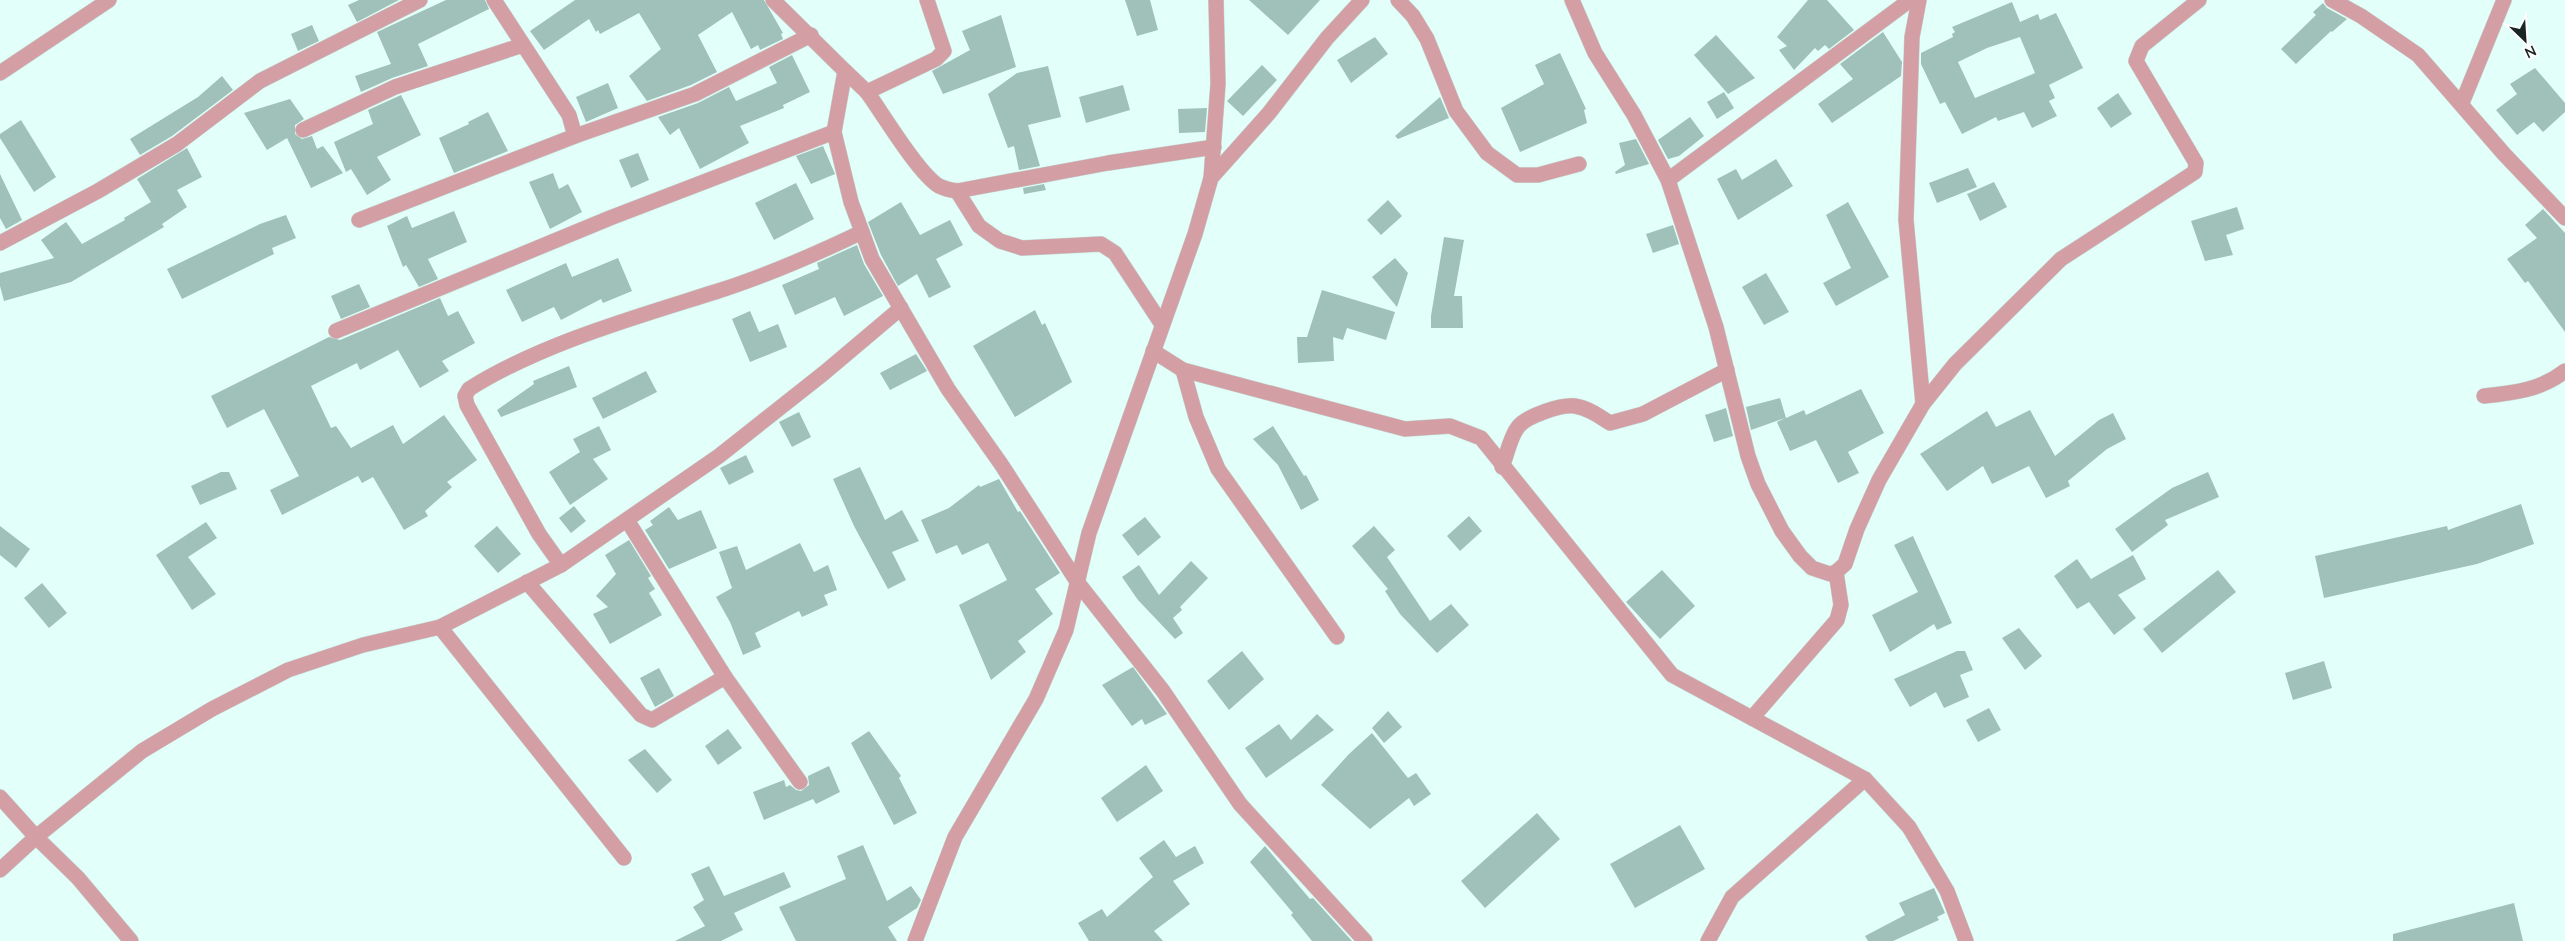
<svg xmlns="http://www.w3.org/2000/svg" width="2565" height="941" font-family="Lato,sans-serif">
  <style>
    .building { fill: #9fc1ba; fill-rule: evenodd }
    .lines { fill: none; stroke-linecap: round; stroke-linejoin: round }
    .minor-casing { stroke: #c3dcd7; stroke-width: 16 }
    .minor { stroke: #d49fa4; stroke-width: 15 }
  </style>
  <rect width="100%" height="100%" fill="#e3fff9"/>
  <g class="building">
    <polygon points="359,0 399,0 357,22 348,5"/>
    <polygon points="446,0 485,0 489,9 418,44 428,66 392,78 361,92 355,76 391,64 377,32"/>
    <polygon points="575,0 764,0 783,33 781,34 783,39 760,50 758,45 751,49 732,12 698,35 717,72 691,85 647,101 629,76 661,49 639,13 600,34 598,30 596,32 589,19 544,50 530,31"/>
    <polygon points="1125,0 1150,0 1158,30 1137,36"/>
    <polygon points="1249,0 1320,0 1288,35"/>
    <polygon points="1808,0 1827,0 1854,30 1829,49 1825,45 1818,51 1815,48 1794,70 1779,50 1787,46 1777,37"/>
    <path d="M2012 2 2020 22 2038 14 2040 20 2056 13 2083 68 2049 85 2055 98 2049 101 2057 116 2032 128 2024 112 1998 121 1996 117 1962 134 1945 102 1940 104 1921 64V53L1953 37 1952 34 1955 32 1952 27ZM2020 37 2035 73 1975 98 1958 62 1987 48Z"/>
    <polygon points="2323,3 2327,8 2347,19 2332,32 2331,31 2296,64 2281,49 2316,15 2313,12"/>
    <polygon points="1001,15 1016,67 943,94 932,71 970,50 962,31"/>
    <polygon points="312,25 319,41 298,51 291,34"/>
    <polygon points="1883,32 1902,62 1901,76 1832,123 1818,104 1853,79 1840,64"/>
    <polygon points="1716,35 1755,78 1728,94 1694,55"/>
    <polygon points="1375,37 1388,54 1351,83 1337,60"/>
    <polygon points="1560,53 1586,109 1584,110 1587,123 1520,152 1501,108 1544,84 1535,65"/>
    <polygon points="792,55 810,92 783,105 784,108 740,126 749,143 700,169 679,128 670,135 658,117 698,103 729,87 736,101 777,83 769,67"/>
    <polygon points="1262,65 1277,80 1243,116 1227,101"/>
    <polygon points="1048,66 1061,117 1028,125 1040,166 1019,170 1014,146 1008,148 988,94 1017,73"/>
    <polygon points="2535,68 2565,103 2565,112 2543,132 2534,122 2517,135 2496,110 2517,94 2510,84"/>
    <polygon points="222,76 233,90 172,136 140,155 130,139 198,97"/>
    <polygon points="608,83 618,108 586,122 576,97"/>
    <polygon points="1123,85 1130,110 1086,123 1079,97"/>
    <polygon points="1724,92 1734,108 1717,119 1707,102"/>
    <polygon points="2118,93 2132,114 2111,128 2097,108"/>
    <polygon points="401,95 421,135 377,157 391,180 367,195 351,169 346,172 334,142 373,124 368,110"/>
    <polygon points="1440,97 1449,118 1398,139 1395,136"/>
    <polygon points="290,99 304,119 295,125 295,134 302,139 312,136 317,149 323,146 343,173 311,188 287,138 267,150 244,113"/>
    <polygon points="1207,108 1205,132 1179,133 1178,109"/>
    <polygon points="488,112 508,151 454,173 439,138 469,124 468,122"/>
    <polygon points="1690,117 1704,136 1679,156 1668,159 1658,140"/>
    <polygon points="21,120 56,177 34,192 0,138 0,134"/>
    <polygon points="1636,139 1649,164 1616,174 1615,172 1625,165 1619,143"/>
    <polygon points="823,146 835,174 811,184 796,156"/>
    <polygon points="187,148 202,177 177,190 187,207 162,224 164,227 71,282 4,301 0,286 0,273 54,258 41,240 66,222 82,244 125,220 124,218 151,202 137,179"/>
    <polygon points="638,153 649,180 631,188 619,160"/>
    <polygon points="1776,159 1793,186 1738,220 1717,179 1736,169 1742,180"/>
    <polygon points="1968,168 1977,187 1937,203 1929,183"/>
    <polygon points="553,173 559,189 568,184 582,212 550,229 529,182"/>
    <polygon points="0,174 22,220 6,229 0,218"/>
    <polygon points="1994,182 2007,207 1980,221 1967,194"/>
    <polygon points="796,183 814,219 774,240 755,203"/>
    <polygon points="1044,184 1046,190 1024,194 1023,188"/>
    <polygon points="1388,200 1402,216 1381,235 1367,220"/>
    <polygon points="901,202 920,235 950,220 963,245 936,259 951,287 929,298 917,274 898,286 881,255 868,222"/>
    <polygon points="1848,202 1889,277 1836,306 1823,283 1851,268 1826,215"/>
    <polygon points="2237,207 2244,229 2226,235 2233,255 2205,261 2191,221"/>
    <polygon points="2543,209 2565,233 2565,332 2528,281 2525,283 2507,259 2537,238 2525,225"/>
    <polygon points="454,211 467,242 428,259 438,279 419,287 406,265 403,267 387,226 407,216 412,228"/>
    <polygon points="286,215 296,238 272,248 274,254 182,299 167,269 260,224"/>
    <polygon points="1673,225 1679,244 1653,253 1646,234"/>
    <polygon points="1444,237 1464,240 1454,296 1462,296 1463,328 1431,328 1431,316"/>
    <polygon points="857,245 864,264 883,296 844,316 835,297 795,315 782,285 819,269 817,263"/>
    <polygon points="618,258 632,291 603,303 601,299 561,320 554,307 522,322 506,290 566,263 572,277"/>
    <polygon points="1395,258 1408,273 1397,307 1372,277"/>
    <polygon points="1766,273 1789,312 1764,325 1742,287"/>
    <polygon points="359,284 370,307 341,319 331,296"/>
    <polygon points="1322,290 1395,312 1386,340 1347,328 1343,340 1333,337 1334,361 1298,363 1297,337 1307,337"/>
    <polygon points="440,298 448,316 458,311 475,343 442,361 449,371 420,388 398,350 360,370 357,363 311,386 331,428 336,426 351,448 393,425 403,444 444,415 477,460 447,482 452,487 425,511 428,516 404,530 373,477 362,483 358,476 282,515 270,490 299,476 264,409 227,428 211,396 329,337 340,340"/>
    <polygon points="1035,310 1042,325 1045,323 1072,382 1015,417 973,346"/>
    <polygon points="750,311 759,332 778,324 787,347 750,362 732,319"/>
    <polygon points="916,354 927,371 890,390 880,373"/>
    <polygon points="569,366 577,387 501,417 497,410 534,384 533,381"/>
    <polygon points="646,371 657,392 603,419 592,398"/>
    <polygon points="1861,389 1884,433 1848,452 1859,473 1838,483 1816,440 1790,451 1777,422 1785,418 1751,430 1746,407 1780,398 1786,418 1804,410 1806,415"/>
    <polygon points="1726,408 1733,436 1714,442 1705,415"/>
    <polygon points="2030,410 2055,456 2099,420 2113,413 2126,439 2107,449 2068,481 2070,486 2046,498 2029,466 1992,484 1983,466 1947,491 1920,454 1987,411 1996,427"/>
    <polygon points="799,412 811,437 792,447 779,422"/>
    <polygon points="599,426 611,450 593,459 608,479 570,505 549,472 580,452 573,439"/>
    <polygon points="1273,426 1304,476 1306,475 1319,500 1301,510 1278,465 1253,439"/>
    <polygon points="746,455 754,472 729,485 720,468"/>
    <polygon points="860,467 885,520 902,510 919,541 892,552 906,580 888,589 854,526 833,479"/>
    <polygon points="221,472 229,472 237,489 200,505 191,486"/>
    <polygon points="2208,472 2219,497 2165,520 2168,525 2132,552 2115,529 2172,488"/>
    <polygon points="999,479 1018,512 1020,511 1060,573 1035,589 1053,614 1018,641 1026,652 991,680 959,605 1007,580 988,543 962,555 957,545 936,554 921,520 949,508 979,485 980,487"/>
    <polygon points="2521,504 2534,544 2477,564 2324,598 2315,556 2447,526 2448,530"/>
    <polygon points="574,506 586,521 571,533 559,518"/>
    <polygon points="669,507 678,520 701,510 717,548 669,569 645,530 653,525 650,521"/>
    <polygon points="1469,516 1482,531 1460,551 1447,536"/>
    <polygon points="1145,517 1161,537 1138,556 1122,535"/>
    <polygon points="206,522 217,538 188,557 216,594 192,610 156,555"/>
    <polygon points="0,526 30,549 16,568 0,555"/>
    <polygon points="497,526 521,554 498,573 474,546"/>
    <polygon points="1374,526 1395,550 1387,557 1430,621 1451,604 1469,625 1437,653 1400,614 1385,591 1388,589 1352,546"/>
    <polygon points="1913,536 1952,623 1937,630 1934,624 1890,652 1872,615 1918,592 1894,545"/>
    <polygon points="629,540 651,576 648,578 655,589 649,593 662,615 610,644 593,614 608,607 596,596 616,574 605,555"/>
    <polygon points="800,543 814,572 828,565 837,590 824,595 828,605 802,617 799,611 755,633 761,647 743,655 730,622 716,597 732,588 719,552 737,546 746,570"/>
    <polygon points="2133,555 2146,579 2118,595 2136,618 2114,635 2089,602 2077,609 2054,576 2077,559 2091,579"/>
    <polygon points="1191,561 1208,578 1180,607 1182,610 1173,618 1183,633 1175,639 1138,600 1122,577 1139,565 1159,595"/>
    <polygon points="1662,570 1695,606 1660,639 1626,602"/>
    <polygon points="2218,570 2236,592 2162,653 2143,629"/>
    <polygon points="42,583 67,613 49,628 24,598"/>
    <polygon points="2019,628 2042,656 2025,670 2002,638"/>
    <polygon points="1242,651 1264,679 1229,710 1207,681"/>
    <polygon points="1957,651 1965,651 1973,670 1960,675 1969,697 1944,708 1936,692 1910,707 1894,679"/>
    <polygon points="2324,661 2332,688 2293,700 2285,673"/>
    <polygon points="1133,667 1167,714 1145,725 1142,719 1132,726 1102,685"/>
    <polygon points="659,668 674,696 655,707 640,678"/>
    <polygon points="1989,708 2001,730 1978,742 1966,720"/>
    <polygon points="1388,711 1402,727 1384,743 1372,728"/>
    <polygon points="1317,714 1334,730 1266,778 1245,748 1279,724 1291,740"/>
    <polygon points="728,729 742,748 718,765 705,746"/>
    <polygon points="869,731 901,776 899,778 917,813 894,825 851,743"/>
    <polygon points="1372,733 1408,778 1416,773 1431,794 1414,806 1409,798 1370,829 1321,785 1349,754"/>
    <polygon points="645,749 672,780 657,793 628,760"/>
    <polygon points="1146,765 1163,791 1117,822 1101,798"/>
    <polygon points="829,766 840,792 816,804 813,799 764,820 753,792 784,780 786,787 790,785 796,790 801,791 809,785 808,776"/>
    <polygon points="1537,813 1560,839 1485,908 1461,881"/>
    <polygon points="1680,825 1705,869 1635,908 1610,864"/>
    <polygon points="1164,840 1176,857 1195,846 1204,863 1173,881 1190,904 1154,931 1163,941 1089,941 1078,923 1102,909 1107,917 1153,877 1139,858"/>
    <polygon points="863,845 887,901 911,886 921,900 917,908 888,927 897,941 796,941 779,907 846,879 837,856"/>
    <polygon points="1265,846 1310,899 1313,898 1352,941 1312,941 1291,915 1293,913 1250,862"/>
    <polygon points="709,866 724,896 784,872 791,887 734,913 743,930 721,941 675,941 705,926 693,907 704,900 691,874"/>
    <polygon points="1934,888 1945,913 1937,917 1939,920 1893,941 1868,941 1865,936 1905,915 1899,903"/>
    <polygon points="2514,903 2523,941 2393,941 2393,934"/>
  </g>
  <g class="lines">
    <g class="minor-casing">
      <g id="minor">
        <polyline points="773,0 845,71 834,132 851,202 872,259 948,389 1001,464 1078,583 1163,691 1240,804 1365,941"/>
        <polyline points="1398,0 1413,16 1427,39 1456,111 1487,153 1517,175 1538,175 1579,164"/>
        <polyline points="1572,0 1595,53 1634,115 1668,180 1716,327 1748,456 1758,484 1782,531 1800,556 1812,568 1830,574 1836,572 1845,564 1857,529 1879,480 1923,404 1955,364 2061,259 2195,172 2196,163 2136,61 2142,46 2199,0"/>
        <polyline points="1919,0 1912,37 1906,220 1923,404"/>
        <polyline points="2332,0 2361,16 2418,55 2504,154 2565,218"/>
        <polyline points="845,71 867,92 936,59 944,51 927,0"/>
        <polyline points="0,73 109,0"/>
        <path d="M867 92C883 114 918 173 939 186 945 189 950 190 957 191L1108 163 1214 147"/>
        <polyline points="2462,103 2504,0"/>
        <polyline points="303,130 395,87 523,45"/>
        <polyline points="575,136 695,94 811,35"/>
        <polyline points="1211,178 1218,84 1216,0"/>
        <polyline points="1668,180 1910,0"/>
        <polyline points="957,191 979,226 1000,241 1022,248 1101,244 1115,253 1161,323"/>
        <polyline points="359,220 575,136 569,115 494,0"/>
        <polyline points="0,243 98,191 177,144 260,81 420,0"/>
        <polyline points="336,331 610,218 834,132"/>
        <polyline points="1153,351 1183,370 1405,429 1450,426 1481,438 1672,675 1865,779 1909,827 1947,891 1966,941"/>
        <polyline points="1183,370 1196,417 1218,469 1337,637"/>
        <path d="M2484 396C2513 393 2541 390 2565 371"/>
        <path d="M1502 467C1507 455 1510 437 1518 427 1526 416 1562 404 1575 406 1588 408 1599 416 1610 423L1643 414 1727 370"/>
        <polyline points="627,520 725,677 800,782"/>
        <path d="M561 565 539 534 467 405 465 396 469 389C540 344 636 317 715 292 766 276 814 255 862 232"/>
        <polyline points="527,582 641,715 652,720 725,677"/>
        <polyline points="440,627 624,858"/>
        <polyline points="1752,718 1837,620 1841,605 1836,572"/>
        <polyline points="0,797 36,837 78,878 131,941"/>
        <polyline points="0,870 36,837 142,751 212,709 288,670 363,645 440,627 561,565 719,456 824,373 901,308"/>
        <polyline points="915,941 955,837 1036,699 1066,630 1089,533 1195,234 1211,178 1269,113 1327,38 1362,0"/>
        <polyline points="1708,941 1732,897 1865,779"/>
      </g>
    </g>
    <use href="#minor" class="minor"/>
  </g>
  <g transform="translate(2525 40) rotate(155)" stroke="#ffffff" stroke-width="4" paint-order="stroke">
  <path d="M0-4L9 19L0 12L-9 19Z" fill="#192623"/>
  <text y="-8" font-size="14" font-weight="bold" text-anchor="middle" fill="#192623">N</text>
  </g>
</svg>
